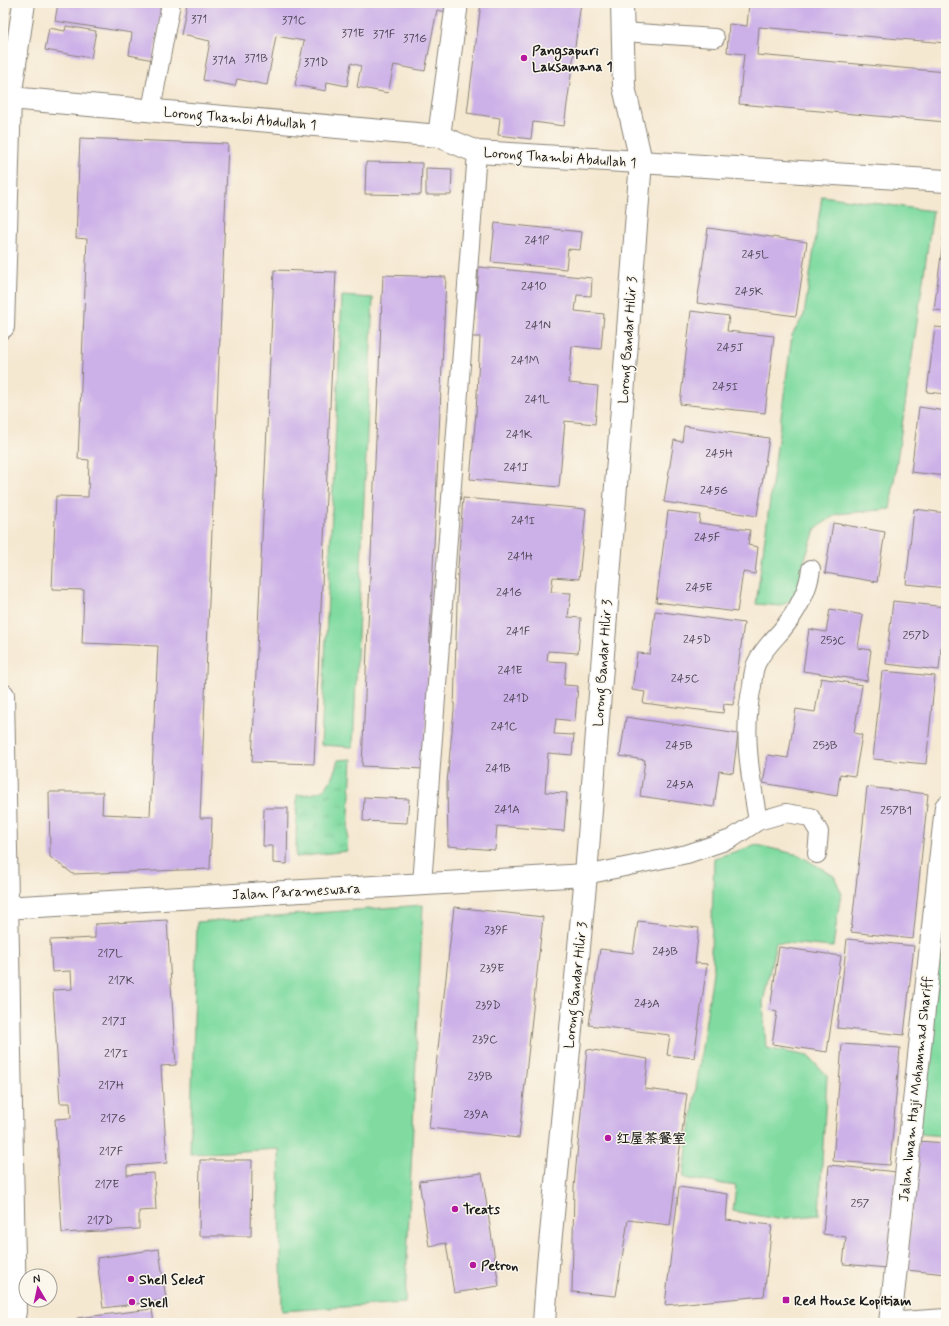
<svg xmlns="http://www.w3.org/2000/svg" width="949" height="1326" font-family="Mynerve,'LXGW WenKai TC',sans-serif">
  <style>
    .green { fill: #81dba1; stroke: #4e7c5e }
    .park { fill: url(#park-tufts); stroke: #4e7c5e }
    .building { fill: #ccb1e8 }
    .lines { fill: none; stroke-linecap: round; stroke-linejoin: round }
    .lane-casing { stroke: #888276; stroke-width: 20 }
    .street-casing { stroke: #888276; stroke-width: 24 }
    .secondary-casing { stroke: #888276; stroke-width: 24 }
    .lane { stroke: #fff; stroke-width: 18 }
    .street { stroke: #fff; stroke-width: 22 }
    .secondary { stroke: #fff; stroke-width: 22 }
    .poi-dot { fill: #b5179e; stroke: #fbf7ec; stroke-width: 1.5 }
    .labels { text-anchor: middle; stroke-width: 3; stroke-linejoin: round; paint-order: stroke }
    .number-label { font-size: 12px; fill: #48414f }
    .poi-label { font-size: 14px; font-weight: bold; fill: #1c1c1c; stroke: #fbf7ec; text-anchor: start }
    .street-label { font-size: 14px; fill: #1c1c1c; stroke: #fbf7ec }
  </style>
  <defs>
    <pattern id="park-tufts" width="24" height="20" patternUnits="userSpaceOnUse"><rect width="24" height="20" fill="#81dba1"/><path d="M3 7l-1-3M5 7V3M7 7l1-3M15 17l-1-3M17 17v-4M19 17l1-3" fill="none" stroke="#6fbb8a"/></pattern>
  </defs>
  <rect width="100%" height="100%" fill="#fbf7ec"/>
  <filter id="ink" filterUnits="userSpaceOnUse"><feTurbulence type="fractalNoise" baseFrequency=".025" numOctaves="2"/><feDisplacementMap in="SourceGraphic" scale="8" xChannelSelector="R" yChannelSelector="G"/><feConvolveMatrix kernelMatrix="1 2 1 2 8 2 1 2 1" color-interpolation-filters="sRGB"/></filter>
  <filter id="wash" filterUnits="userSpaceOnUse"><feTurbulence type="fractalNoise" baseFrequency=".012" numOctaves="4" result="noise"/><feDisplacementMap in="SourceGraphic" scale="16" xChannelSelector="R" yChannelSelector="G"/><feGaussianBlur stdDeviation="0.9" result="paint"/><feColorMatrix in="noise" values="0 0 0 0 0 0 0 0 0 0 0 0 0 0 0 0 0 1.4 0 .05"/><feComposite in="paint" operator="in"/></filter>
  <g filter="url(#wash)">
    <rect width="100%" height="100%" fill="#f5e8d1"/>
    <g class="green">
      <polygon points="822,196 933,211 890,509 837,514 816,528 805,558 798,593 782,606 756,604 792,335 804,315"/>
      <polygon points="342,296 373,298 353,747 321,745"/>
      <polygon points="757,845 799,855 834,876 841,892 833,947 776,942 763,1002 766,1048 808,1056 827,1076 819,1215 777,1219 733,1211 736,1186 683,1178 714,965 711,951 714,858"/>
      <polygon points="946,863 946,1136 917,1134"/>
      <polygon points="423,905 405,1303 282,1311 279,1149 190,1154 197,922"/>
    </g>
    <path class="park" d="M352 759 347 851 296 857 297 795C327 794 329 788 338 760Z"/>
    <g id="blocks">
      <g class="building">
        <polygon points="58,3 163,3 153,60 129,55 132,33 55,21"/>
        <polygon points="187,3 448,3 447,12 437,10 425,71 394,65 388,93 357,87 361,66 351,63 347,86 327,82 326,91 295,85 304,41 276,36 267,85 237,79 235,86 203,80 210,41 181,35"/>
        <polygon points="481,3 581,3 564,126 533,122 531,139 498,135 500,118 467,113"/>
        <polygon points="749,3 946,3 946,43 759,27 757,55 946,72 946,122 739,104 744,54 727,52 729,24 747,26"/>
        <polygon points="66,26 96,31 91,58 45,50 49,28 65,31"/>
        <polygon points="80,138 228,144 200,818 212,818 210,869 73,874 50,857 49,792 103,792 102,814 150,816 158,646 82,643 84,590 52,589 56,496 88,497 89,460 78,459 87,239 76,238"/>
        <polygon points="366,162 422,163 421,195 365,194"/>
        <polygon points="426,168 452,169 451,195 426,195"/>
        <polygon points="495,223 582,232 580,250 568,249 566,269 491,262"/>
        <polygon points="945,224 946,224 946,311 934,310"/>
        <polygon points="708,228 807,242 796,316 697,303"/>
        <polygon points="479,267 592,278 591,296 577,295 575,311 604,314 601,349 572,346 569,383 598,386 595,424 565,421 559,487 470,479 476,413 480,337 472,337"/>
        <polygon points="274,270 336,272 314,764 252,762"/>
        <polygon points="383,275 446,277 424,769 362,766"/>
        <polygon points="691,311 729,316 727,331 774,336 765,413 680,404"/>
        <polygon points="935,327 946,328 946,394 927,392"/>
        <polygon points="919,407 946,411 946,476 911,472"/>
        <polygon points="684,426 769,438 757,516 664,502 674,440 682,442"/>
        <polygon points="463,498 586,509 579,579 553,577 551,592 571,593 568,617 581,618 578,653 548,651 547,661 566,662 564,685 578,686 575,721 556,719 554,734 574,735 572,755 548,753 545,792 567,793 564,831 497,826 495,850 448,846 447,783 454,710 458,567"/>
        <polygon points="914,509 946,513 946,588 906,584"/>
        <polygon points="668,511 700,515 699,523 750,530 748,545 758,547 755,574 743,572 737,612 656,602"/>
        <polygon points="833,523 885,532 877,582 825,573"/>
        <polygon points="893,601 945,607 939,670 886,664"/>
        <polygon points="830,609 863,615 858,648 871,650 867,681 803,671 809,629 826,632"/>
        <polygon points="655,611 744,623 733,705 724,704 723,713 643,703 645,692 632,690 637,653 650,654"/>
        <polygon points="882,671 935,676 926,764 873,759"/>
        <polygon points="821,678 862,685 854,733 862,735 855,776 840,774 837,796 763,783 768,755 788,758 796,709 815,712"/>
        <polygon points="626,717 738,734 733,773 719,771 714,807 640,796 645,760 620,756"/>
        <polygon points="867,787 928,794 913,939 851,932"/>
        <polygon points="364,797 409,799 407,823 363,821"/>
        <polygon points="264,808 288,808 287,864 273,863 273,846 263,846"/>
        <polygon points="454,907 543,917 519,1138 429,1128"/>
        <polygon points="167,920 176,1065 161,1066 167,1163 127,1166 127,1175 154,1173 156,1210 139,1211 139,1229 62,1233 55,1119 71,1118 70,1103 60,1103 53,990 72,989 71,971 52,972 50,940 95,938 95,924"/>
        <polygon points="638,921 699,928 695,963 707,964 694,1058 667,1055 670,1035 589,1025 600,949 633,953"/>
        <polygon points="847,939 914,946 904,1035 837,1028"/>
        <polygon points="779,947 841,956 827,1052 772,1044 777,1012 770,1010"/>
        <polygon points="842,1044 900,1048 890,1165 833,1161"/>
        <polygon points="587,1049 648,1059 645,1089 687,1094 670,1225 628,1220 616,1296 572,1292 574,1187"/>
        <polygon points="918,1141 946,1143 946,1274 906,1270"/>
        <polygon points="200,1160 252,1160 251,1236 199,1236"/>
        <polygon points="829,1165 897,1172 887,1268 843,1264 846,1237 823,1234"/>
        <polygon points="482,1173 499,1286 454,1293 446,1243 429,1246 419,1181"/>
        <polygon points="679,1187 728,1194 726,1220 772,1225 764,1296 665,1305"/>
        <polygon points="159,1249 166,1300 103,1308 97,1258"/>
        <polygon points="152,1309 154,1323 78,1323 77,1318"/>
      </g>
    </g>
  </g>
  <g filter="url(#ink)">
    <use href="#blocks" fill-opacity="0" stroke="#888276" stroke-width="1"/>
    <g class="lines">
      <g class="lane-casing">
        <g id="lane">
          <polyline points="622,32 715,38"/>
          <polyline points="151,110 171,3"/>
          <path d="M758 821C750 775 742 732 752 686 753 678 753 669 757 662 763 650 772 641 781 631 796 613 808 593 811 569"/>
          <polyline points="586,875 687,854 731,839 758,821 786,813 810,817 819,832 817,854"/>
          <polyline points="422,884 477,152"/>
        </g>
      </g>
      <g class="street-casing">
        <g id="street">
          <polyline points="10,98 439,136 477,152 946,181"/>
          <polyline points="439,136 457,3"/>
          <polyline points="3,908 586,875"/>
          <polyline points="544,1323 548,1265 586,875 641,161 624,87 622,3"/>
          <polyline points="890,1323 946,807"/>
        </g>
      </g>
      <g class="secondary-casing">
        <g id="secondary">
          <polyline points="3,327 10,98 24,3"/>
          <polyline points="3,695 15,1311 13,1323"/>
          <polyline points="901,1323 946,1320"/>
        </g>
      </g>
      <use href="#lane" class="lane"/>
      <use href="#street" class="street"/>
      <use href="#secondary" class="secondary"/>
    </g>
  </g>
  <g class="poi-dot">
    <circle cx="524" cy="58" r="4"/>
    <circle cx="608" cy="1138" r="4"/>
    <circle cx="455" cy="1209" r="4"/>
    <circle cx="473" cy="1265" r="4"/>
    <circle cx="131" cy="1279" r="4"/>
    <rect x="782" y="1296" width="8" height="8" rx="2"/>
    <circle cx="132" cy="1302" r="4"/>
  </g>
  <g class="labels">
    <g class="number-label">
      <text x="199" y="23">371</text>
      <text x="294" y="24">371C</text>
      <text x="353" y="37">371E</text>
      <text x="384" y="38">371F</text>
      <text x="415" y="42">371G</text>
      <text x="256" y="62">371B</text>
      <text x="224" y="64">371A</text>
      <text x="316" y="66">371D</text>
      <text x="537" y="244">241P</text>
      <text x="755" y="258">245L</text>
      <text x="534" y="290">241O</text>
      <text x="749" y="295">245K</text>
      <text x="538" y="329">241N</text>
      <text x="730" y="351">245J</text>
      <text x="525" y="364">241M</text>
      <text x="725" y="390">245I</text>
      <text x="537" y="403">241L</text>
      <text x="519" y="438">241K</text>
      <text x="719" y="457">245H</text>
      <text x="516" y="471">241J</text>
      <text x="714" y="494">245G</text>
      <text x="523" y="524">241I</text>
      <text x="707" y="541">245F</text>
      <text x="520" y="560">241H</text>
      <text x="699" y="591">245E</text>
      <text x="509" y="596">241G</text>
      <text x="518" y="635">241F</text>
      <text x="916" y="639">257D</text>
      <text x="697" y="643">245D</text>
      <text x="833" y="644">253C</text>
      <text x="510" y="674">241E</text>
      <text x="685" y="682">245C</text>
      <text x="516" y="702">241D</text>
      <text x="504" y="730">241C</text>
      <text x="679" y="749">245B</text>
      <text x="825" y="749">253B</text>
      <text x="498" y="772">241B</text>
      <text x="680" y="788">245A</text>
      <text x="507" y="813">241A</text>
      <text x="896" y="814">257B1</text>
      <text x="496" y="934">239F</text>
      <text x="665" y="955">243B</text>
      <text x="110" y="957">217L</text>
      <text x="492" y="972">239E</text>
      <text x="121" y="984">217K</text>
      <text x="647" y="1007">243A</text>
      <text x="488" y="1009">239D</text>
      <text x="114" y="1025">217J</text>
      <text x="485" y="1043">239C</text>
      <text x="116" y="1057">217I</text>
      <text x="480" y="1080">239B</text>
      <text x="111" y="1089">217H</text>
      <text x="476" y="1118">239A</text>
      <text x="113" y="1122">217G</text>
      <text x="111" y="1155">217F</text>
      <text x="107" y="1188">217E</text>
      <text x="860" y="1207">257</text>
      <text x="100" y="1224">217D</text>
    </g>
    <g class="poi-label">
      <text x="532" y="55">Pangsapuri<tspan x="532" dy="16">Laksamana 1</tspan></text>
      <text x="616" y="1143">红屋茶餐室</text>
      <text x="463" y="1214">Treats</text>
      <text x="481" y="1270">Petron</text>
      <text x="139" y="1284">Shell Select</text>
      <text x="794" y="1305">Red House Kopitiam</text>
      <text x="140" y="1307">Shell</text>
    </g>
    <g class="street-label">
      <text transform="translate(240 118) rotate(5)" y="5">Lorong Thambi Abdullah 1</text>
      <text transform="translate(560 157) rotate(4)" y="5">Lorong Thambi Abdullah 1</text>
      <text transform="translate(627 340) rotate(-86)" y="5">Lorong Bandar Hilir 3</text>
      <text transform="translate(602 663) rotate(-86)" y="5">Lorong Bandar Hilir 3</text>
      <text transform="translate(296 891) rotate(-3)" y="5">Jalan Parameswara</text>
      <text transform="translate(575 985) rotate(-84)" y="5">Lorong Bandar Hilir 3</text>
      <text transform="translate(915 1089) rotate(-84)" y="5">Jalan Imam Haji Mohammad Shariff</text>
    </g>
  </g>
  <rect width="949" height="1326" fill="none" stroke="#fbf7ec" stroke-width="16"/>
  <g transform="translate(38 1288) rotate(351)"><circle r="19" fill="#fbf7ec" stroke="#a29f99"/>
  <path d="M0-3L7 15L0 10L-7 15Z" fill="#b5179e"/>
  <text y="-6" font-size="11" font-weight="bold" text-anchor="middle" fill="#1c1c1c">N</text>
  </g>
</svg>
